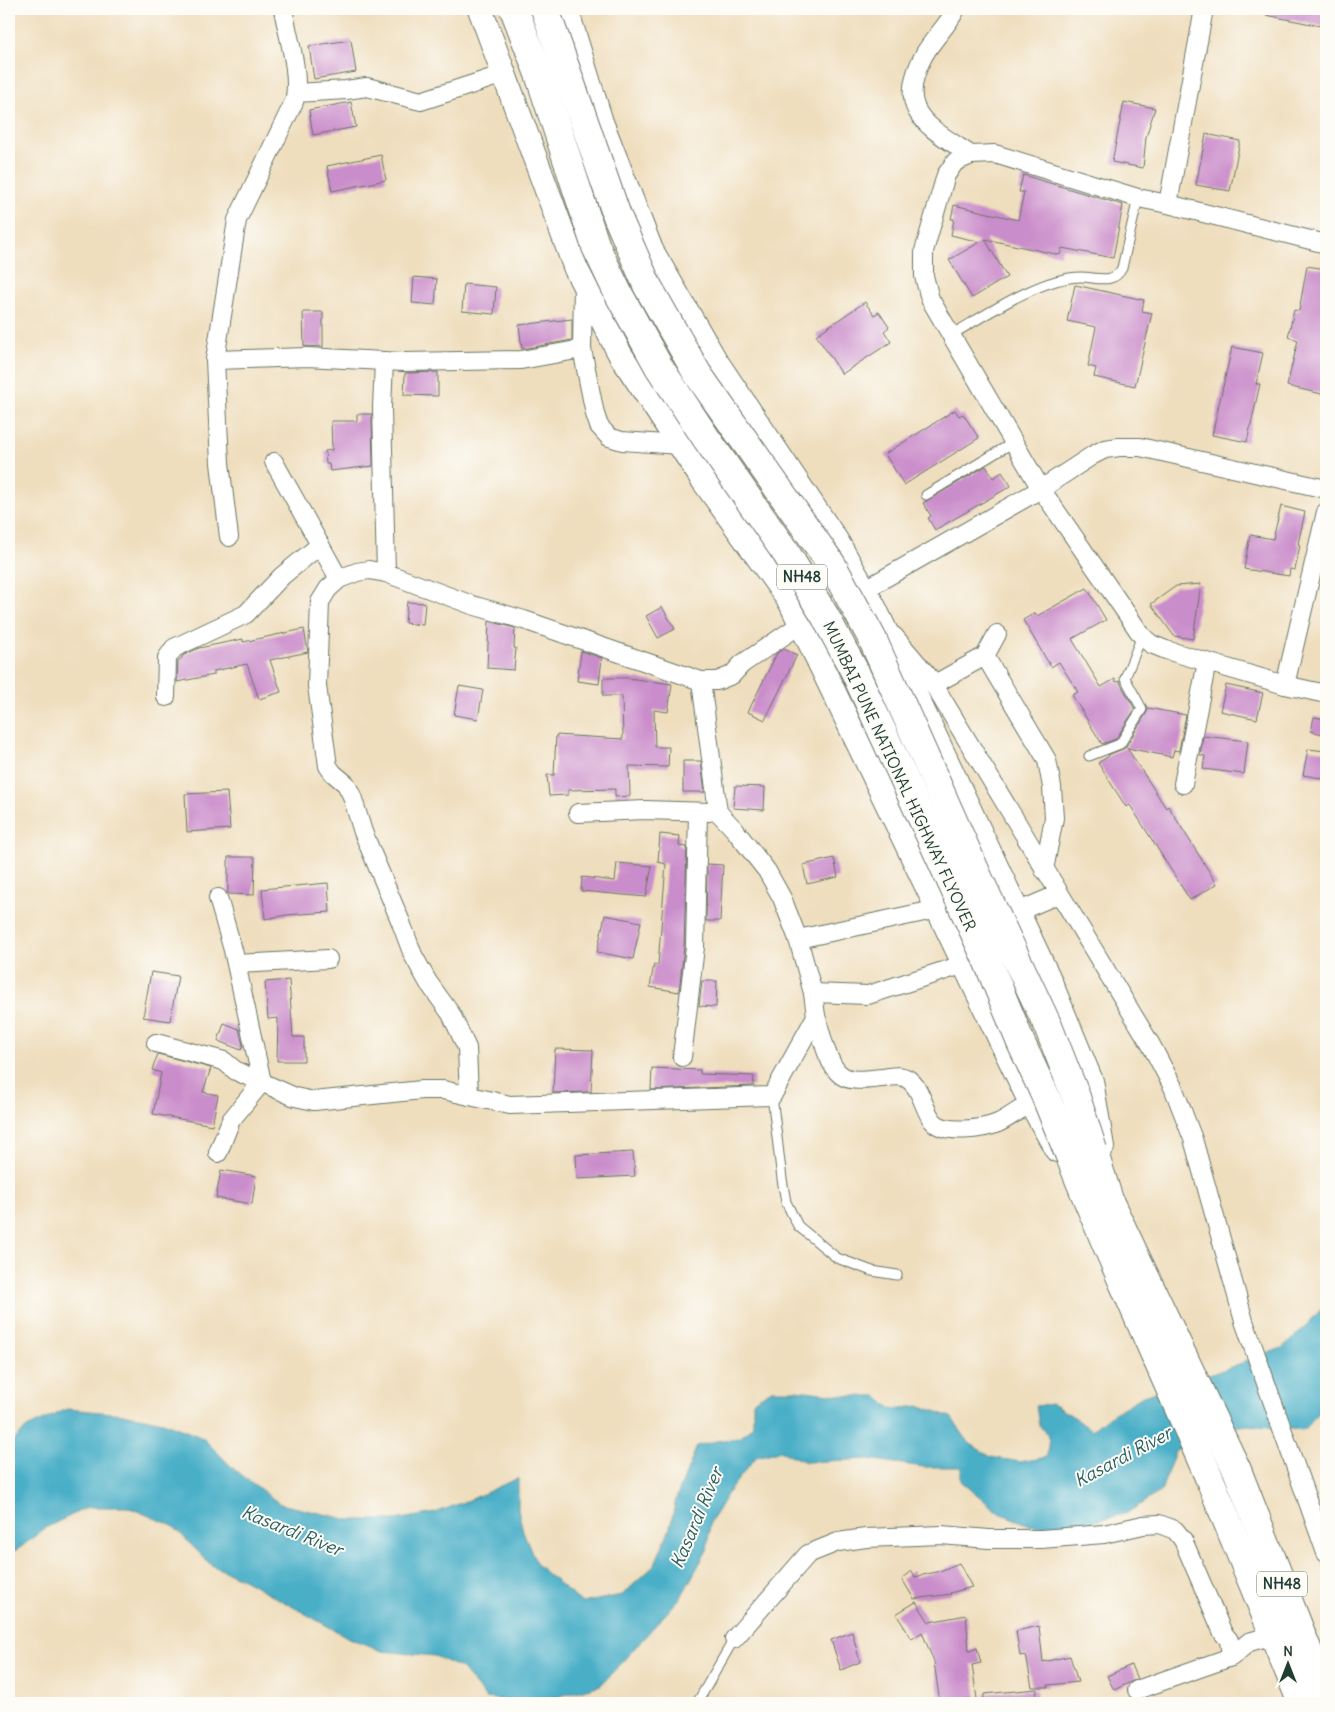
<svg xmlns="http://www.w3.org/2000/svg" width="1335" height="1712" font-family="Delius,sans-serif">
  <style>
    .water { fill: #48afc7; stroke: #34767e }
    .building { fill: #ca8dcb }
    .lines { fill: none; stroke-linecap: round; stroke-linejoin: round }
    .lane-casing { stroke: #687564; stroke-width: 11 }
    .street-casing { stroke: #687564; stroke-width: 20 }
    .secondary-casing { stroke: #687564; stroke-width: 26 }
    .highway-casing { stroke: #687564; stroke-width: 30 }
    .lane { stroke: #fff; stroke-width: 9 }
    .street { stroke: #fff; stroke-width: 18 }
    .secondary { stroke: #fff; stroke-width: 24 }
    .highway { stroke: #fff; stroke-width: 28 }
    .highway-bridge-casing { stroke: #687564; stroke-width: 30; stroke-linecap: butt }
    .highway-bridge { stroke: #fff; stroke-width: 28 }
    .labels { text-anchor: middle; stroke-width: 4; stroke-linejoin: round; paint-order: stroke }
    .shield { fill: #fdfcf7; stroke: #62766e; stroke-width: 1 }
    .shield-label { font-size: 15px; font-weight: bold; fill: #1f3d34 }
    .street-label { font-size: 16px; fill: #1f3d34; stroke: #fdfcf7 }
    .water-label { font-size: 18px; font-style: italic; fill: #2b5f60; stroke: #fdfcf7 }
  </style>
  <rect width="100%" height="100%" fill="#fdfcf7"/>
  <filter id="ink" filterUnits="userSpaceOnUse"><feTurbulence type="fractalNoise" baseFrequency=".02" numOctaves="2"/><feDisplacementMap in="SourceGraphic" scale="10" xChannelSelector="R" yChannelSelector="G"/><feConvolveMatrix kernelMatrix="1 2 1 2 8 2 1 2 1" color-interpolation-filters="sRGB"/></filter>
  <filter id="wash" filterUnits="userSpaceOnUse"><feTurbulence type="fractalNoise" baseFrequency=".0096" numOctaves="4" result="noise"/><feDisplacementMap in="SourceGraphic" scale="20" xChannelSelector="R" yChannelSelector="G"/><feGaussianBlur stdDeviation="1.12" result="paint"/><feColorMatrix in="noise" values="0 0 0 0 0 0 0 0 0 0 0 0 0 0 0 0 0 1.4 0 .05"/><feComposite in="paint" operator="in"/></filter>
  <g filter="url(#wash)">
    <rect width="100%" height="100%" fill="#efdebe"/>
    <polygon class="water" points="1326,1304 1326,1405 1303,1430 1247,1425 1226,1428 1175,1451 1161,1491 1127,1513 1100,1520 1060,1526 1033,1526 999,1513 961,1481 961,1467 924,1467 868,1459 806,1462 780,1451 756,1457 729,1491 710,1523 707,1550 681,1597 601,1685 553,1698 515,1701 486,1698 462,1669 435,1656 382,1651 347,1637 243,1579 211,1565 173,1526 128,1507 88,1507 45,1528 21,1547 9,1554 9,1445 27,1428 67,1409 123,1414 163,1422 203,1438 235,1470 280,1504 350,1520 395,1520 435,1513 472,1499 518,1478 518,1510 523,1531 537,1565 582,1603 622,1595 654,1566 670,1528 676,1499 697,1446 716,1441 740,1438 753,1425 753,1401 772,1390 796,1390 849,1396 876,1396 892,1409 921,1406 951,1417 969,1443 991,1457 1020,1462 1047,1457 1049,1436 1039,1425 1036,1406 1052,1404 1079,1420 1092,1430 1108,1417 1143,1396 1204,1377 1282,1348 1300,1332"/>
    <g id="blocks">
      <g class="building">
        <polygon points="1267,9 1326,9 1326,27 1266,15"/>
        <polygon points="351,40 356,72 314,79 309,46"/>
        <polygon points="351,102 356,127 313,135 309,110"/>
        <polygon points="1124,102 1155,108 1146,137 1143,168 1112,162"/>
        <polygon points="1206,134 1240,141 1230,191 1196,185"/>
        <polygon points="381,155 386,180 332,191 327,166"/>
        <polygon points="1023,175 1123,205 1113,258 1062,248 1060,255 985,239 1007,277 972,298 949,260 980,242 951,235 954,219 951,219 954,205 1018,220 1024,192 1019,192"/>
        <polygon points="1307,266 1326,269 1326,395 1287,386 1298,340 1288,337 1294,310 1299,311"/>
        <polygon points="414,277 437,279 435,305 412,303"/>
        <polygon points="464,284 496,287 494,314 462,311"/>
        <polygon points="1075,285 1144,300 1142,311 1152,313 1135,386 1094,377 1096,368 1088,366 1096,327 1067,321"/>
        <polygon points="865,302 874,315 879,312 889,327 884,331 891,342 842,374 816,335"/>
        <polygon points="303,312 323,312 323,347 304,346"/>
        <polygon points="572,319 572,340 522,349 519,325"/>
        <polygon points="1232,347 1263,353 1256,384 1260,384 1247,442 1212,435"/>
        <polygon points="438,372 438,396 404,395 405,373"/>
        <polygon points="955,410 959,416 963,414 979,438 904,485 885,454"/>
        <polygon points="357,414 372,414 373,466 330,471 329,464 326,464 325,451 332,450 331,421 357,421"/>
        <polygon points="986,466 993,478 1002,472 1011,486 935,530 928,518 931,516 923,503"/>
        <polygon points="1281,506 1305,512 1298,544 1300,545 1295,570 1290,569 1289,576 1244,569 1250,535 1273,539"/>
        <polygon points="1201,584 1193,639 1174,636 1151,604 1176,586"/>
        <polygon points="1087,588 1106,620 1072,639 1101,687 1115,679 1116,682 1119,681 1135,709 1116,739 1102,744 1072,695 1078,692 1059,662 1051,667 1023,620 1035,613 1037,616"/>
        <polygon points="407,602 425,603 423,625 405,623"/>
        <polygon points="662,607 675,629 658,638 646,616"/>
        <polygon points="489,621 515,628 514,648 516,648 514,670 487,668"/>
        <polygon points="304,629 308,652 270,660 281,692 259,699 247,664 214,671 214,675 177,682 178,661 182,658 182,656 199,648 243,639 243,642"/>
        <polygon points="784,649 797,655 765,720 748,712 777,653"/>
        <polygon points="581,651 602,658 599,684 577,681"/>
        <polygon points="603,678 628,678 672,684 668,712 654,710 655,747 669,747 668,767 629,766 630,796 615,797 615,789 568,790 568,795 549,796 547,775 554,775 556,735 623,739 622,696 603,696"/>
        <polygon points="1226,685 1263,693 1257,719 1220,711"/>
        <polygon points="459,686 483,690 478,719 454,715"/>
        <polygon points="1148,708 1186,715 1179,751 1174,750 1172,757 1127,748 1166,808 1168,806 1217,884 1190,900 1130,805 1126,807 1098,763 1109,756 1108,755 1125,748 1147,712"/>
        <polygon points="1314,717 1326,719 1326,735 1311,731"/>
        <polygon points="1203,736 1248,741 1244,774 1203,769 1205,756 1200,755"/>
        <polygon points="1308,749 1326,751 1326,779 1303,775"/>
        <polygon points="683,761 701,761 705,792 683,792"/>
        <polygon points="735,786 765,787 764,810 733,808"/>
        <polygon points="227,792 230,829 187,832 185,794"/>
        <polygon points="660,834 680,836 679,846 687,847 684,946 679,992 650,987 654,964 658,965 666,864 658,862"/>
        <polygon points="228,857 255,857 254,895 228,894"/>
        <polygon points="834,858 838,877 807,884 803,865"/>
        <polygon points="617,863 652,866 646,897 581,891 582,877 615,881"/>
        <polygon points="707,864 723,865 720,921 706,921"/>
        <polygon points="328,883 330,912 287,915 265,919 262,889"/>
        <polygon points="605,915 641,922 633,959 597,952"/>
        <polygon points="151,972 178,976 170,1021 143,1017"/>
        <polygon points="289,980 293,1037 304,1037 304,1061 277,1061 278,1018 268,1019 265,982"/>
        <polygon points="702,981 717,981 716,1007 699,1006"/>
        <polygon points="224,1023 239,1029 243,1045 241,1050 218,1041"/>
        <polygon points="555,1049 593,1050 591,1092 553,1093"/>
        <polygon points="158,1054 211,1068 203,1092 218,1095 212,1125 153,1114 161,1073 152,1070"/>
        <polygon points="652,1068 700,1070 700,1074 754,1076 753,1086 651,1090"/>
        <polygon points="633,1152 635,1176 577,1179 576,1155"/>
        <polygon points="221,1170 256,1176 252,1204 216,1198"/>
        <polygon points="959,1563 972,1587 950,1593 951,1594 914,1599 902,1579 912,1571 915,1577 940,1571"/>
        <polygon points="916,1602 929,1622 966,1615 969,1651 977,1648 981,1663 972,1665 977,1699 940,1703 934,1662 922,1632 912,1639 896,1614"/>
        <polygon points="1039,1626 1043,1662 1070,1656 1078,1682 1048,1685 1048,1687 1032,1687 1026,1655 1020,1656 1016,1631"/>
        <polygon points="852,1632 860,1662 841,1670 831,1640"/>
        <polygon points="1131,1665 1137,1679 1114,1690 1107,1676"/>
        <polygon points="1037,1689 1036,1703 984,1703 984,1694"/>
      </g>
    </g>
  </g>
  <g filter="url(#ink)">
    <use href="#blocks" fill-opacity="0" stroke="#687564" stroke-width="1"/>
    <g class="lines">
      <g class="lane-casing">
        <g id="lane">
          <path d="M951 335C986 315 1041 277 1081 277 1096 277 1114 285 1122 268L1138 198"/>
          <polyline points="926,495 1014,442"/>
          <polyline points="1089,756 1120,744 1142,709 1125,678 1142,636"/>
          <polyline points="772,1096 782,1179 786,1202 798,1226 837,1258 872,1271 897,1275"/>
          <polyline points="697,1703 734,1639"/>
        </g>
      </g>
      <g class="street-casing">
        <g id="street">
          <path d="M956 9C948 25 934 38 925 53 893 111 927 126 971 155"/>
          <polyline points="296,93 346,90 367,87 421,101 504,74"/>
          <polyline points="1168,204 1204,9"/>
          <polyline points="1326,244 1168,204 1138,198 995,154 971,155 955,162 946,175 924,251 924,276 930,299 1041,489 1142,636 1151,644 1166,650 1285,685 1326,694"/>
          <polyline points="583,284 582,349 595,414 599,426 609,437 622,441 680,445"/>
          <polyline points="215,360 306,357 404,362 521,360 582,349"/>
          <polyline points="384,361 382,408 386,573"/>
          <polyline points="274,462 339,579"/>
          <path d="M229 537 220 463 215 360 237 220 294 102C301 75 288 37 283 9"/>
          <polyline points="894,636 929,677 1151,1045 1173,1087 1193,1139 1244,1321 1326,1553"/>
          <polyline points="985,656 1047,760 1052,787 1054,818 1044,870"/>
          <polyline points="933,685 985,656 997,634"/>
          <polyline points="1285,685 1326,512"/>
          <polyline points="166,697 167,658 174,648 246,614 282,576 320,545"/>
          <polyline points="1183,784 1207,662"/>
          <polyline points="578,813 645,810 710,812"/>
          <polyline points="1017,912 1059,894"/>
          <polyline points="798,939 938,909"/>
          <polyline points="237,964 328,959"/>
          <polyline points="813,993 868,995 965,964"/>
          <path d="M816 1016C821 1032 827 1065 841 1075 852 1083 869 1079 882 1078 890 1077 900 1074 908 1079 922 1089 923 1109 933 1121 944 1135 984 1129 998 1123 1009 1118 1020 1109 1031 1103"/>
          <polyline points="156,1043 224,1061 236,1071 295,1097 314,1101 422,1090 443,1090 510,1105 772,1096 816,1016 813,993 798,939 782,898 767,871 734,829 718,812 701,681"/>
          <polyline points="682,1057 695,947 698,812"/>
          <polyline points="469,1096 467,1048 451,1014 428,982 413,955 400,920 363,832 352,796 346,784 333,773 328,766 317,686 320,602 328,589 339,579 357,572 369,570 386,573 472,605 524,620 701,681 717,681 732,675 742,664 801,624 864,590 1041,489 1093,455 1105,449 1119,447 1140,447 1326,489"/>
          <polyline points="218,1153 231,1120 262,1082 233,950 218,898"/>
          <polyline points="734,1639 808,1554 838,1542 866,1538 941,1535 989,1539 1041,1539 1104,1534 1143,1525 1159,1524 1175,1530 1183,1540 1223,1633 1229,1640 1231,1657 1249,1642 1274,1635"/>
          <polyline points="1137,1690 1231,1657"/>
        </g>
      </g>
      <g class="secondary-casing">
        <g id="secondary">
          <polyline points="480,9 576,269 620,354 703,480 791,603 1031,1103 1057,1150"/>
          <polyline points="566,9 601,122 651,250 715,360 837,542 875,609 1048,977 1091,1081 1102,1147"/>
        </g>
      </g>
      <g class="highway-casing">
        <g id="highway">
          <polyline points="1093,1150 1110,1203 1237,1470 1326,1697"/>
          <path d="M1071 1159C1114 1268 1165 1374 1211 1482 1242 1556 1272 1630 1302 1703"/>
        </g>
      </g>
      <use href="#lane" class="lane"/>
      <use href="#street" class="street"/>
      <use href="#secondary" class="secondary"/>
      <use href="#highway" class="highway"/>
      <g class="highway-bridge-casing">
        <g id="highway-bridge">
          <polyline points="514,9 539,74 596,247 618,293 659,367 706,438 786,553 825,616 855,672 987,960 1021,1043 1045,1095 1071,1159"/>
          <polyline points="545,9 617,216 647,285 697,373 832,565 872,638 979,879 1048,1026 1076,1097 1093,1150"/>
        </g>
      </g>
      <use href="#highway-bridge" class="highway-bridge"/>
    </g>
  </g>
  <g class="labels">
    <g class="shield">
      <rect x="777" y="564.5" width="50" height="25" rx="4"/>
      <rect x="1257" y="1571.5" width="50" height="25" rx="4"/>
    </g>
    <g class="shield-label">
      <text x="802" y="582">NH48</text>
      <text x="1282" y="1589">NH48</text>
    </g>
    <g class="street-label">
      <text transform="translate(900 776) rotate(65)" y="6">MUMBAI PUNE NATIONAL HIGHWAY FLYOVER</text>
    </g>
    <g class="water-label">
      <text transform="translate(1123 1457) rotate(-28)" y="6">Kasardi River</text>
      <text transform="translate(697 1518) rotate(-67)" y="6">Kasardi River</text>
      <text transform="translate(292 1531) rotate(22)" y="6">Kasardi River</text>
    </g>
  </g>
  <rect width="1335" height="1712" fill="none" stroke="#fdfcf7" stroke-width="30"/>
  <g transform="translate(1288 1664)" stroke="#fdfcf7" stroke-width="4" paint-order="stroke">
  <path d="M0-4L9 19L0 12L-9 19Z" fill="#1f3d34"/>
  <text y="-8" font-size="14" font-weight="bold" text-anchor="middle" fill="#1f3d34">N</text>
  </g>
</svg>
